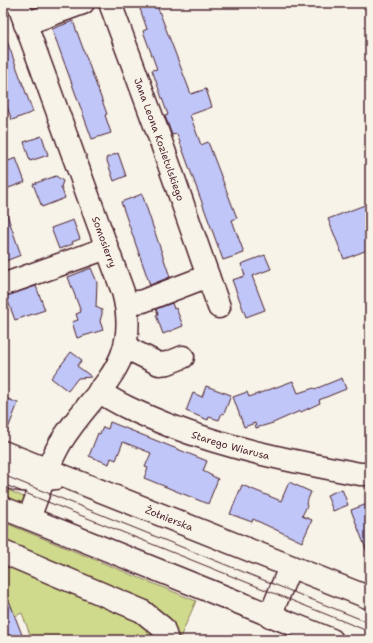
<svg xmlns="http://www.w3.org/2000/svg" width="373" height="643" font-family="'Shantell Sans',sans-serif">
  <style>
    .green { fill: #cfda8d; stroke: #8c7c5c }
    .building { fill: #c0c6f8; stroke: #4a1f2b }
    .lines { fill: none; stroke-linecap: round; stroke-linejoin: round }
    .minor-casing { stroke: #4a1f2b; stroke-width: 25 }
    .minor { stroke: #f7f3e8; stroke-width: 22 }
    .tram { stroke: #4a1f2b; stroke-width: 1 }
    .labels { text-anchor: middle; stroke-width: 3; stroke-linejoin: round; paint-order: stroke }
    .street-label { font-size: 10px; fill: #4a1f2b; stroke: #f7f3e8 }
  </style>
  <rect width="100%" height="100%" fill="#f7f3e8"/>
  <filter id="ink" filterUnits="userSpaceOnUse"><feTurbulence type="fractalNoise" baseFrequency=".025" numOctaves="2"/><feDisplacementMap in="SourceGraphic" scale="8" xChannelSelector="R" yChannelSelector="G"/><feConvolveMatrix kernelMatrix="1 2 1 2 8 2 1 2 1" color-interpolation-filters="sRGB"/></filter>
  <g filter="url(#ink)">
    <g class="green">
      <polygon points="8,490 24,497 25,500 19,504 4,501"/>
      <polygon points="3,522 196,601 179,640 171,640 3,545"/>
      <polygon points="3,558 136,614 160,640 32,640 22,613 15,616 3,584"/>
    </g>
    <g class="building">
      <polygon points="138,3 156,3 191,94 206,89 212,107 190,115 201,145 208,142 237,218 232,220 244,253 223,260 178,137 177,134 172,135 165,116 168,115 152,70 157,69 143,31 147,29"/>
      <polygon points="73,21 107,114 105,115 111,133 92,139 52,29"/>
      <polygon points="4,33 33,112 12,120 3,97 3,34"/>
      <polygon points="42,136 48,155 30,161 24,142"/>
      <polygon points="118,153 126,176 114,181 106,158"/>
      <polygon points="16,158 25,182 3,190 3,163"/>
      <polygon points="56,176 63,181 61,187 65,198 42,207 33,184"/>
      <polygon points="142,194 170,277 150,285 121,202"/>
      <polygon points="370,203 370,249 344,259 328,219"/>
      <polygon points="3,209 5,209 21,255 3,262"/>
      <polygon points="73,220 80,239 72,242 73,244 59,249 51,228"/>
      <polygon points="265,255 271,269 252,276 265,310 246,317 232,280 245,276 241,264"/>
      <polygon points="91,268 97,282 96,307 102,310 102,314 100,321 103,330 77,338 72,322 78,320 76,314 81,312 68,277"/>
      <polygon points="36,286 45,310 15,320 6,296"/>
      <polygon points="172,303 174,309 176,308 183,326 163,334 156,315 158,314 156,309"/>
      <polygon points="71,352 82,360 77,366 92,377 78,378 68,391 51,378"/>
      <polygon points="342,378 346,389 319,400 320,403 301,412 300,411 273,423 256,428 255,423 244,427 233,397 247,392 249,397 293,381 298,393 314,388 315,389"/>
      <polygon points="206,386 231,395 224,414 222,413 219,420 209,417 208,420 186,411 193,393 202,397"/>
      <polygon points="3,397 18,403 4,439 3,439"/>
      <polygon points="110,422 207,461 203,471 218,479 208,504 144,478 148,468 145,467 151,453 123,442 116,460 111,458 109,464 89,456 98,433 100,434 103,427 108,429"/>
      <polygon points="289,482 311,492 306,504 307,506 302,516 312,520 302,542 253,519 252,522 230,514 242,485 281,501"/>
      <polygon points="342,489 348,505 333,511 327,495"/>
      <polygon points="370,503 370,557 369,557 351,510"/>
      <polygon points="3,588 4,588 24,640 9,640 3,625"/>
    </g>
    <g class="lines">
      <g class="minor-casing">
        <g id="minor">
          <path id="s1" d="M18 3 123 292C143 366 94 388 61 442 48 463 38 495 29 518"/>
          <path id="s2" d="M110 3 159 136 208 276 143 301 126 304"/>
          <polyline points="25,24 83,3"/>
          <polyline points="208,276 219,307"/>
          <polyline points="3,284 8,283 107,248"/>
          <polyline points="125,347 159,364 168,363 183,357"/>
          <path id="s3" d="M99 391C120 406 144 415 168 425 230 449 295 462 360 474H370"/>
          <path id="s4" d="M3 452 370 598"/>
          <path d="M3 475C23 483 35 481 56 478"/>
          <polyline points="3,508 332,640"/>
          <polyline points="3,552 142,611 163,628 167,640"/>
          <polyline points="270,616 290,567"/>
        </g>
      </g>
      <use href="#minor" class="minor"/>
      <g class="tram">
        <polyline points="3,475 370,623"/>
        <polyline points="3,484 370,632"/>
      </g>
    </g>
  </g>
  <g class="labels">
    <g class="street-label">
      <text dy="4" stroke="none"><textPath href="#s2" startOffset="145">Jana Leona Kozietulskiego</textPath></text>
      <text dy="4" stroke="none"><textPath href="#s1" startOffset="254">Somosierry</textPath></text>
      <text dy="4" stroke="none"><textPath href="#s3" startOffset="143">Starego Wiarusa</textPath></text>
      <text dy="4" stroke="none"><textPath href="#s4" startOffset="179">Żołnierska</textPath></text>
    </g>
  </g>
  <rect width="373" height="643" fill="none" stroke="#f7f3e8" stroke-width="16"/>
  <rect x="8" y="8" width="357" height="627" fill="none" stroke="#4a1f2b" stroke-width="1.5" filter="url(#ink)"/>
</svg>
